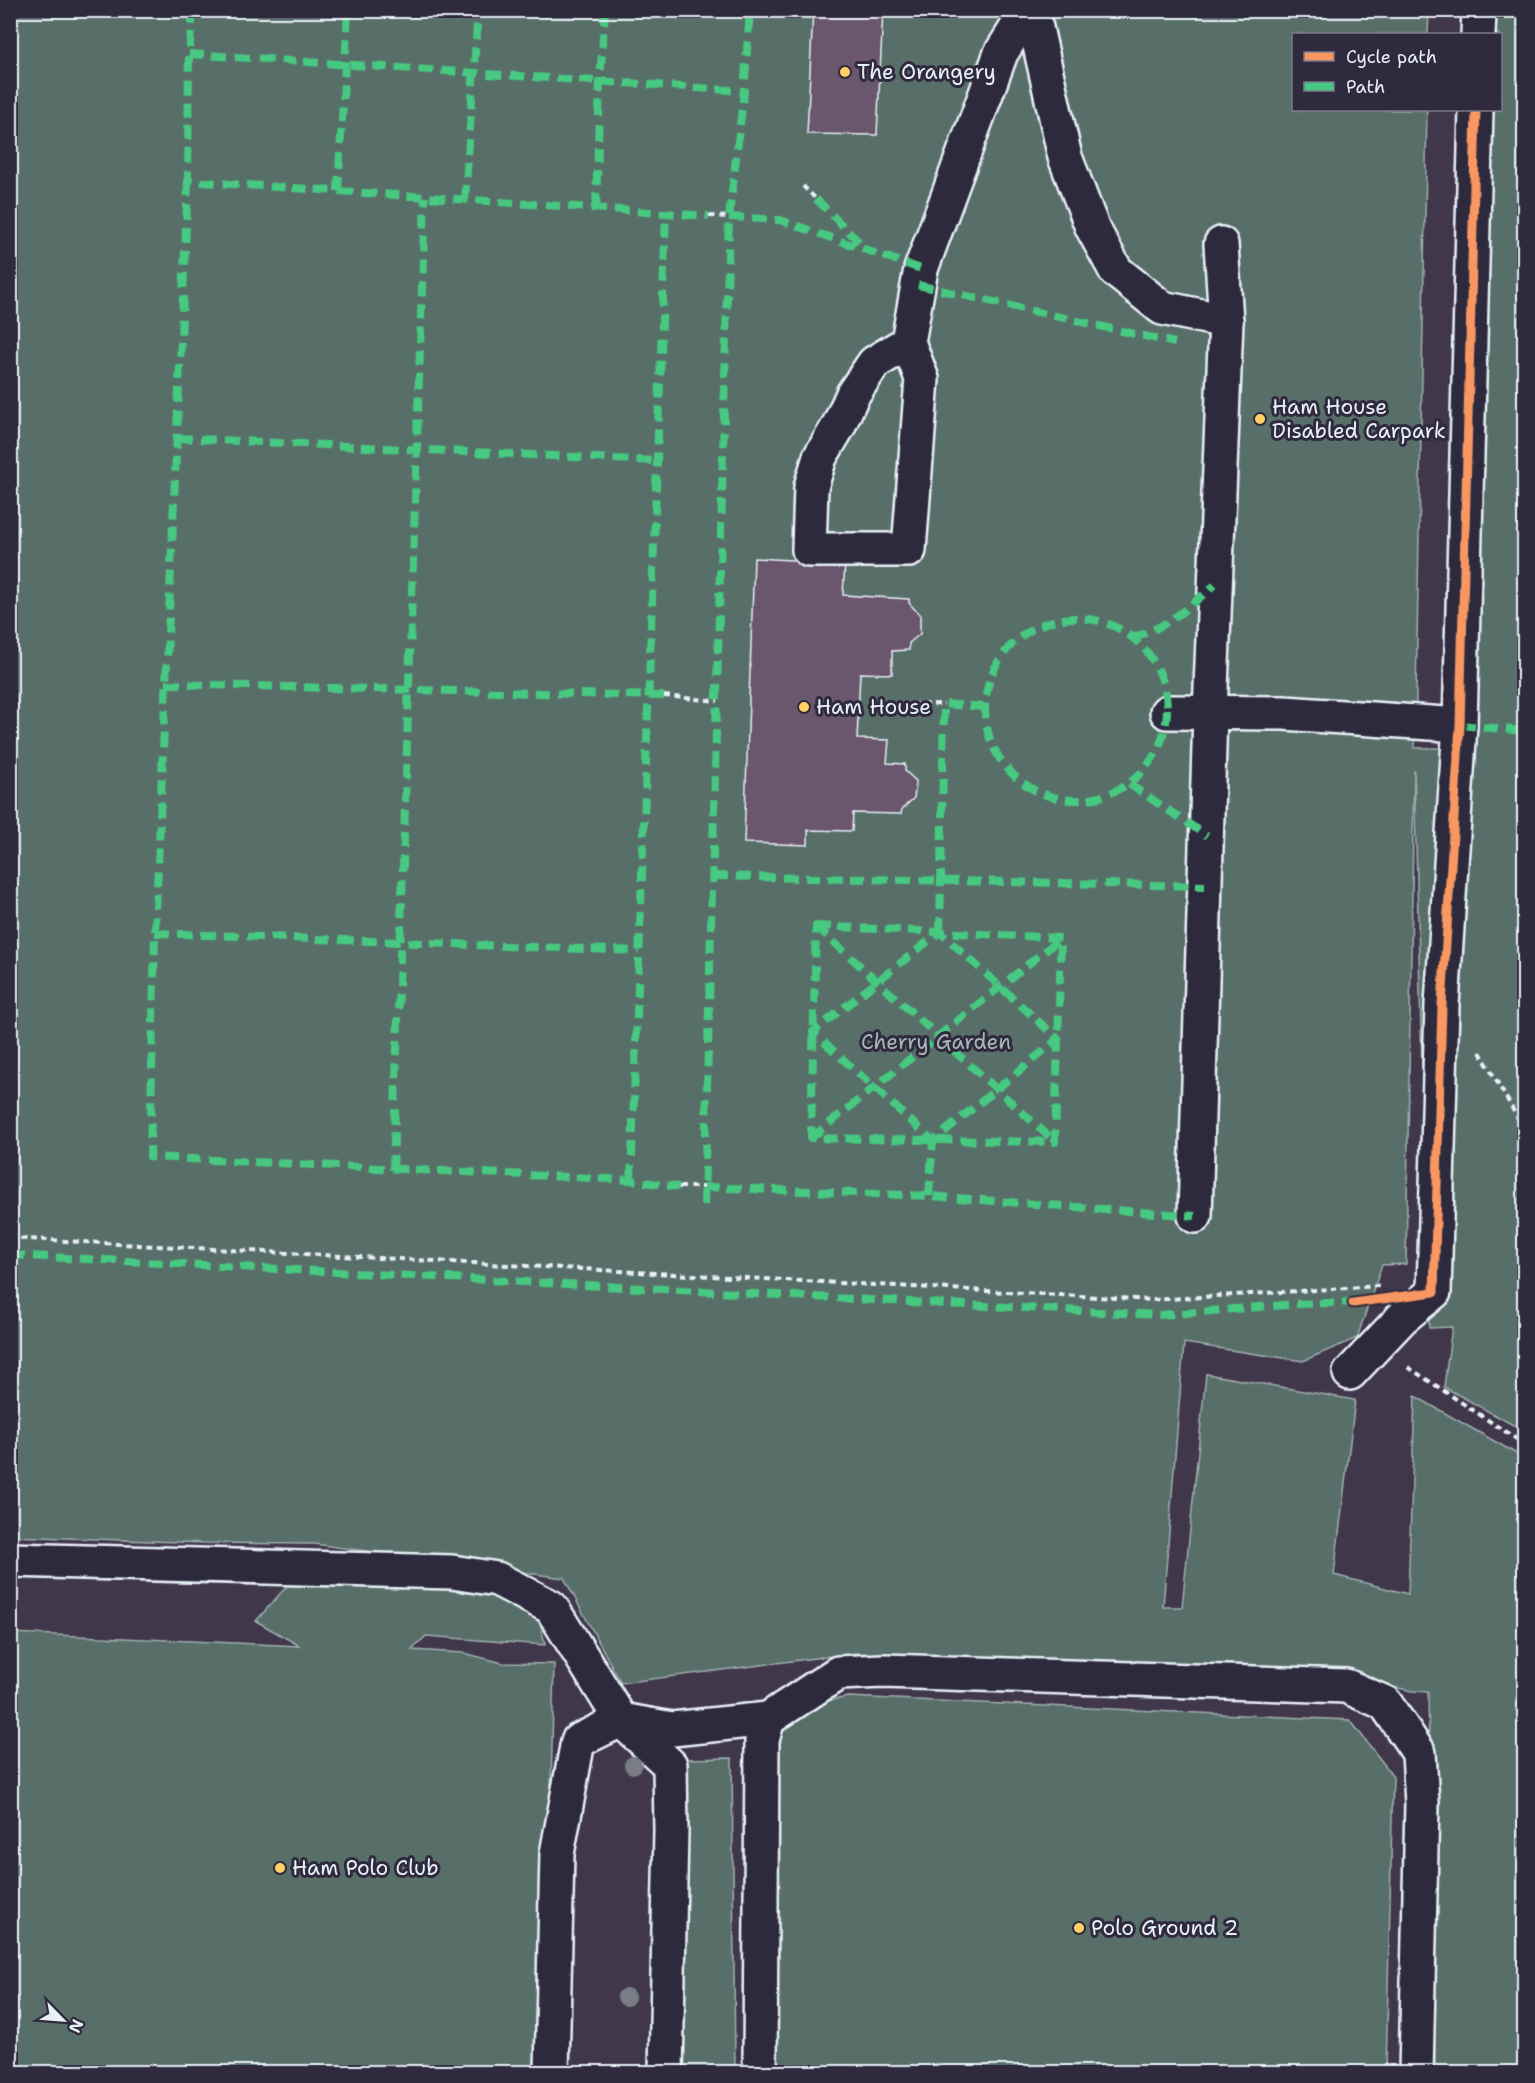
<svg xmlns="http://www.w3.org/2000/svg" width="1535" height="2083" font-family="'Shantell Sans',sans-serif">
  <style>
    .green { fill: #596e68; stroke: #a0b0b0; stroke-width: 1.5 }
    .building { fill: #6a566d; stroke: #e8f1f8; stroke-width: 1.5 }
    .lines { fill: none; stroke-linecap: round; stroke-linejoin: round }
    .minor-casing { stroke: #e8f1f8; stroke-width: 38 }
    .path { stroke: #e8f1f8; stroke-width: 4; stroke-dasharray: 6 4.5; stroke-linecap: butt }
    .minor { stroke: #2f2a3d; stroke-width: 33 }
    .quiet { stroke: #46c982; stroke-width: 8; stroke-dasharray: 15 8; stroke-linecap: butt }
    .cycleway-casing { stroke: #2f2a3d; stroke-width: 13 }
    .cycleway { stroke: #f99763; stroke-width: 9 }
    .tree { fill: #7a7d86 }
    .poi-dot { fill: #ffd166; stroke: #2f2a3d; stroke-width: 2 }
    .labels { text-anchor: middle; stroke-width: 6; stroke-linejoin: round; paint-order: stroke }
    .poi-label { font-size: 21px; fill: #e8f1f8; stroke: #2f2a3d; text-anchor: start }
    .park-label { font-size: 21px; fill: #a8b6b7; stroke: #2f2a3d }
  </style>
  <rect width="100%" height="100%" fill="#41374b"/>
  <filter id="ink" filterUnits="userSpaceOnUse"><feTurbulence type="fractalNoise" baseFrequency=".0167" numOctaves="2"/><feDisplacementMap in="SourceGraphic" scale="12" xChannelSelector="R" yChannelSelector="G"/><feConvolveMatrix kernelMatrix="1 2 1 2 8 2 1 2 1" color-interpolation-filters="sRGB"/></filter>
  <g filter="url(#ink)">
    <g class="green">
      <polygon points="11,11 1429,11 1428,34 1294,34 1294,110 1427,110 1415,748 1467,748 1479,110 1500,110 1500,34 1481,34 1481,11 1524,11 1524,1431 1444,1387 1452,1327 1429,1328 1414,770 1406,1264 1382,1265 1357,1338 1303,1361 1184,1343 1163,1607 1182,1607 1206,1374 1355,1400 1334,1575 1408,1594 1415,1396 1524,1458 1524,2072 1435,2072 1428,1692 1412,1691 1325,1672 854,1653 621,1683 564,1578 314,1544 206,1543 11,1536"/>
      <polygon points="316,1553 537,1606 545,1645 426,1636 412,1650 464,1653 503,1663 554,1664 544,2072 11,2072 11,1633 300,1646 256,1621"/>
      <polygon points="849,1697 1350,1720 1393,1776 1386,2072 769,2072 773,1735 815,1703"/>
      <polygon points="732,1758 735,2072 680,2072 686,1759"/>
    </g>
    <g class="building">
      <polygon points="813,10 883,10 877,135 807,134"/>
      <polygon points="754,558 845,563 843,595 909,599 909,603 920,615 920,634 909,643 909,650 892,651 892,674 860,673 857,739 889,740 887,763 905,764 905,771 916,781 914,798 902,809 901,814 853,813 852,831 808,830 808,845 744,843"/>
    </g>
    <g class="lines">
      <g class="minor-casing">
        <g id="minor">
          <polyline points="1032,10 1065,157 1092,227 1116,271 1162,308 1226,321"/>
          <polyline points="1478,34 1479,10"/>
          <polyline points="908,342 874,363 853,394 838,427 820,457 811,487 809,550 909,550 922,379 908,342 921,269 1001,53 1028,10"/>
          <polyline points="1167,712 1284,713 1460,725"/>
          <polyline points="1195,1216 1210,713 1226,321 1221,244"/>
          <polyline points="1350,1373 1402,1318 1434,1292 1442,1005 1460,725 1476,110"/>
          <polyline points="10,1560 452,1572 497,1579 551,1607 621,1720 672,1729 768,1719 838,1673 883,1671 1346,1686 1385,1703 1419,1753 1422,1803 1416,2072"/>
          <polyline points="552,2072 557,1854 578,1741 621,1720 670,1765 671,1831 666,2072"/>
          <polyline points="760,2072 762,1740 768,1719"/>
        </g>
      </g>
      <g class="path">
        <polyline points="803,186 816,199"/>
        <polyline points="709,216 729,217"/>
        <polyline points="664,696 718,701"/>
        <polyline points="870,705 944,704"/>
        <polyline points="1480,1052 1524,1129"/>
        <polyline points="679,1187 704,1187"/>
        <polyline points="10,1238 1153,1300 1379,1286"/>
        <polyline points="1353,1303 1358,1309"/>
        <polyline points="1408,1367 1524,1444"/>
      </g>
      <use href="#minor" class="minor"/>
      <g class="quiet">
        <polyline points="193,10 189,54 188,181 709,216"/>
        <polyline points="189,54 744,91"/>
        <polyline points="188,181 155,933 150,1157 631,1180 679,1187"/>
        <polyline points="338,191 348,10"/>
        <polyline points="816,199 866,249"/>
        <polyline points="465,200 478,10"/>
        <polyline points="596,208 600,81 605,10"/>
        <polyline points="729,217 780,220 921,269"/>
        <polyline points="918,285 1175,343"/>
        <polyline points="177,438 657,461"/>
        <circle cx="1076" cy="709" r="91"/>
        <path d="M1132 637C1164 631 1190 605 1215 585"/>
        <polyline points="166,684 664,696"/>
        <polyline points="1460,725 1524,731"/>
        <polyline points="1129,784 1207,836"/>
        <polyline points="713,876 1205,886"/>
        <polygon points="816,926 1061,938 1055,1142 811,1138"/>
        <polyline points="816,926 1055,1142"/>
        <polyline points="940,932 944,704 985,707"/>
        <polyline points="155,933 639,951"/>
        <polyline points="811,1138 1061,938"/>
        <polyline points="393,1170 425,197"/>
        <polyline points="631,1180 666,213"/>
        <polyline points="704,1187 929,1196 1195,1216"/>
        <polyline points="929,1196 933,1141 1058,1039 940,932 813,1032 933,1141"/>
        <polyline points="704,1205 729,217 744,91 750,10"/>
        <polyline points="10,1255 1159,1315 1298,1304 1357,1302"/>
      </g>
      <g class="cycleway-casing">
        <polyline id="cycleway" points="1353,1303 1434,1292 1442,1005 1460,725 1476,110"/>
      </g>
      <use href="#cycleway" class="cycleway"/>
    </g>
    <g class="tree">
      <circle cx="633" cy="1765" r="9"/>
      <circle cx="626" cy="1997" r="9"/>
    </g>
  </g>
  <g class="poi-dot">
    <circle cx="845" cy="72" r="6"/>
    <circle cx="1260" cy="419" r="6"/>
    <circle cx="804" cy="707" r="6"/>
    <circle cx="280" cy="1868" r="6"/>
    <circle cx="1079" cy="1928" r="6"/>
  </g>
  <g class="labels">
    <g class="poi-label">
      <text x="857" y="79">The Orangery</text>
      <text x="1272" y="414">Ham House<tspan x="1272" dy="24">Disabled Carpark</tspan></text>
      <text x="816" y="714">Ham House</text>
      <text x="292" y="1875">Ham Polo Club</text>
      <text x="1091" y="1935">Polo Ground 2</text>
    </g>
    <g class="park-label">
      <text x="936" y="1049">Cherry Garden</text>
    </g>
  </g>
  <rect width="1535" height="2083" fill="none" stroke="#2f2a3d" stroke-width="36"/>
  <rect x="18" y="18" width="1499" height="2047" fill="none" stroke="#e8f1f8" stroke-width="2" filter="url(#ink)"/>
  <rect x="1292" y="33" width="210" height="78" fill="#2f2a3d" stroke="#797a88" stroke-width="1.5"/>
  <rect x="1304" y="52" width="30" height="9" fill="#f99763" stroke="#797a88" stroke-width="1.5"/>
  <text x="1346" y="63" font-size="18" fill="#e8f1f8">Cycle path</text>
  <rect x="1304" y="82" width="30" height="9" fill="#46c982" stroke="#797a88" stroke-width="1.5"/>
  <text x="1346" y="93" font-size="18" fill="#e8f1f8">Path</text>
  <g transform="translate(63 2020) rotate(115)" stroke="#2f2a3d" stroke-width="4.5" paint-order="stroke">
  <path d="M0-4.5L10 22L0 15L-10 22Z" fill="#e8f1f8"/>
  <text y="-9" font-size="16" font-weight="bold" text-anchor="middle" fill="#e8f1f8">N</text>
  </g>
</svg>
